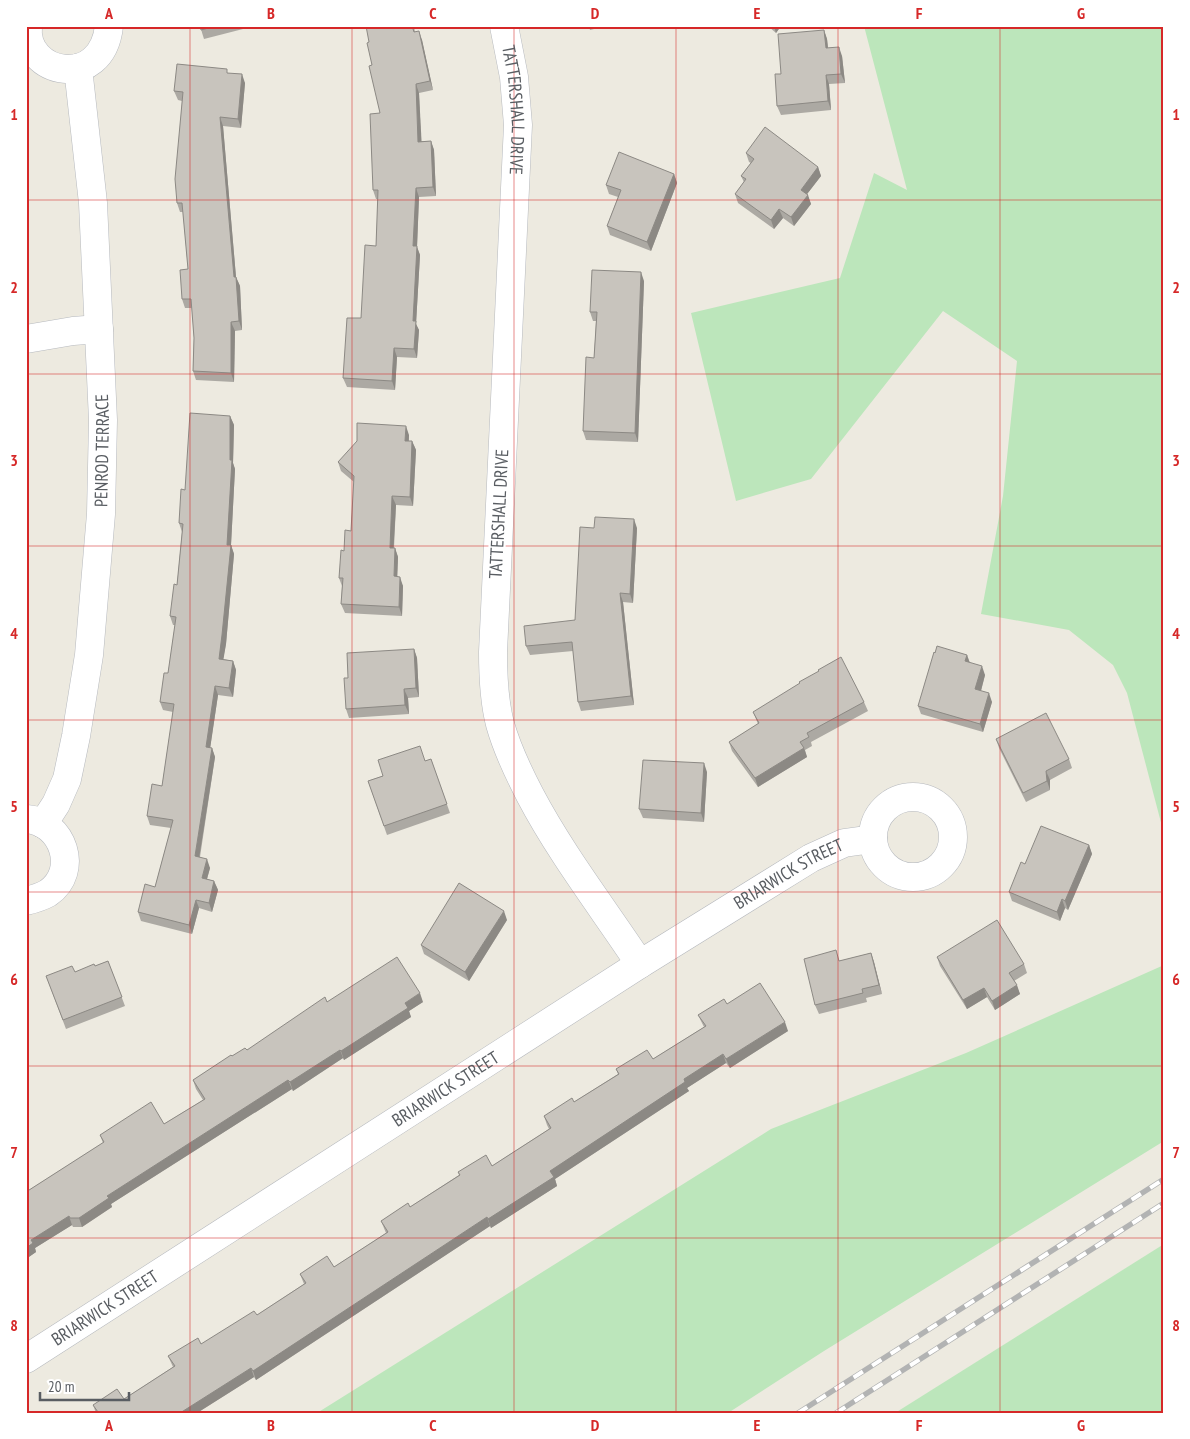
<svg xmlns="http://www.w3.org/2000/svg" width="1190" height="1439" font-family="'PT Sans Narrow',sans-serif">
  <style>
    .green { fill: #bce6bb }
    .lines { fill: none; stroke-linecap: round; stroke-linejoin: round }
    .minor-casing { stroke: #b6b9be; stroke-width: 29 }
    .minor { stroke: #fff; stroke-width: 28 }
    .rail-casing { stroke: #b2b3b3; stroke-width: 5.5 }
    .rail { stroke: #fff; stroke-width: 4; stroke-dasharray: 11; stroke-linecap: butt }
    .wall { fill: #aca9a3 }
    .shaded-wall { fill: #8c8984 }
    .building { fill: #c8c4bd; stroke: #8c8984 }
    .grid { fill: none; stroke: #d62828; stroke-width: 1; stroke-opacity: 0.55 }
    .labels { text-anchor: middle; stroke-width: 4.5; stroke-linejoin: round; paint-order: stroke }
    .street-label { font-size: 18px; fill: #595d62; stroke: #fff }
    .neatline { fill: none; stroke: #d62828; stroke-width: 2 }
    .grid-label { font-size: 16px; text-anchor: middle; font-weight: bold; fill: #d62828 }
  </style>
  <rect width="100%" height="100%" fill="#edeae0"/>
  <g class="green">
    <polygon points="864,26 1164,26 1164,834 1127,693 1113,665 1069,630 981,614 1003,496 1017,361 943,311 811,479 736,501 691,313 840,278 874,173 907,190"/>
    <polygon points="1164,965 1164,1141 824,1351 728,1413 317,1413 771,1129 966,1053"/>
    <polygon points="1164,1244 1164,1413 895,1413"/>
  </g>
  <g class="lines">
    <g class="minor-casing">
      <g id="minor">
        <path d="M28 26C23 75 102 91 109 26"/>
        <path id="s1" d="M504 26 514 77 518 125 493 652C493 676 494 701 500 724 507 749 518 772 530 795 561 854 603 908 640 964"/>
        <polyline points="26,339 73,331 99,329"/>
        <circle cx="913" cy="837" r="40"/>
        <path id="s2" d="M43 824 56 804 67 779 76 736 89 655 101 514 103 420 93 203 78 68"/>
        <path d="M26 901C34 899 41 897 48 893 80 871 63 822 27 819"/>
        <path id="s3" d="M26 1359 640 964 811 858 844 843 873 839"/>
      </g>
    </g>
    <use href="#minor" class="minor"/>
    <g class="rail-casing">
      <g id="rail">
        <polyline points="798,1413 1164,1179"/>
        <polyline points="836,1413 1164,1203"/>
      </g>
    </g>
    <use href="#rail" class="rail"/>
  </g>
  <g class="wall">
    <polygon points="200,26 243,26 243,29 204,39"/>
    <polygon points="414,26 415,32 422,40 433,90 419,93 421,141 431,141 434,150 436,196 419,197 417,247 420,255 416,324 419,330 417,358 397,357 395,390 347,387 343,378 361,318 376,246 378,199 376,199 373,190 380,113 372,65 369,42"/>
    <polygon points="589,26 606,26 590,30"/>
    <polygon points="768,26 781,26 776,33"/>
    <polygon points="824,30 827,39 828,48 842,56 845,83 829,84 831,110 781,115 777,106 781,74"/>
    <polygon points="228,73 245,83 241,128 223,126 236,277 240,286 242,330 235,331 234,382 196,380 193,371 194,338 192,308 185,308 182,299 188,269 183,212 180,212 177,203 182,101 178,100 174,91"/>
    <polygon points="746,153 818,167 821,176 807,194 811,204 794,226 783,218 774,229 738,203 735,194 744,182 741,176 751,163 749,162"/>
    <polygon points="674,174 677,183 651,251 610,235 607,226 618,197 609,194 606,185"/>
    <polygon points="644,281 638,442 586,440 583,431 594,358 596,321 593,321 590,312"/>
    <polygon points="230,416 234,425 233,463 235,469 231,545 234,554 226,644 223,659 233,661 236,670 233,697 218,695 210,748 212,748 215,757 200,857 210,868 207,879 214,881 218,890 212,912 199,908 192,934 141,921 138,912 155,887 171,828 150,825 147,816 162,786 173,712 163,710 160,702 168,673 175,625 173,625 170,616 177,585 182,532 179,523 185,490"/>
    <polygon points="409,435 409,441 412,441 416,450 413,506 396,505 394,548 395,548 398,557 397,576 403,586 402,616 345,613 341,604 342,586 339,578 344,551 351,531 354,482 341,471 338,462"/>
    <polygon points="594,528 637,528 633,603 623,602 634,705 581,711 578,702 573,651 530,655 526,646 575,620"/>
    <polygon points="414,649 417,658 419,697 408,698 409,714 349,718 346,709 348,678"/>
    <polygon points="967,655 970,663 985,675 981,691 992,702 983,732 921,714 918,706"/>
    <polygon points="864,702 868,711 811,742 812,746 805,750 807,757 758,787 732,751 729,742 758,724 753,712"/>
    <polygon points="996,739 1069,759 1072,768 1050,780 1050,790 1026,802 999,748"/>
    <polygon points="431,759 450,813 387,835 368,781"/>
    <polygon points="707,772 704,822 643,818 639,809"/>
    <polygon points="1089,845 1092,854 1068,910 1065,908 1060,921 1012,901 1009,892 1025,864"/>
    <polygon points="507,920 469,981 424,954 421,945"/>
    <polygon points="871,953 874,962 882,994 866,998 867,1002 819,1014 815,1005 840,961"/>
    <polygon points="937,957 1024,964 1027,973 1014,981 1020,994 995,1010 987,997 967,1009 940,966"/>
    <polygon points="108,961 125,1006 66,1029 46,976 75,972 95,966"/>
    <polygon points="327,1002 423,1002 409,1011 411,1017 344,1060 343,1058 293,1091 292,1089 111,1204 112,1207 82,1227 73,1227 72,1225 35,1248 36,1252 26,1259 26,1192 103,1143 100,1135 164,1124 203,1100 196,1089 193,1080 232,1056 247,1050"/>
    <polygon points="727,1004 788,1031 730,1068 726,1063 687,1088 689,1091 555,1179 557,1186 491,1228 490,1226 256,1380 254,1377 197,1413 96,1413 93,1405 124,1399 173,1367 168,1356 201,1344 257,1315 304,1284 300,1274 334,1267 386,1233 381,1221 410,1207 459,1175 458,1172 492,1166 549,1129 547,1125 544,1116 574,1102 618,1074 616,1069 653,1059 704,1027 698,1015"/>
  </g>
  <g class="shaded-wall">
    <polygon points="774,26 781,26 776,33"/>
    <polygon points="824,30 827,39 829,57 826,48"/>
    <polygon points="419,31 422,40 433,90 430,81"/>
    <polygon points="839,47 842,56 845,83 841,74"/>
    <polygon points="242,74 245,83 241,128 238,119"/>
    <polygon points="826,75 829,84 831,110 828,101"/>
    <polygon points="416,84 419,93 422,150 418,142"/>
    <polygon points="220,117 223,126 236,277 240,286 242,330 239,321 234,277"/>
    <polygon points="431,141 434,150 436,196 433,187"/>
    <polygon points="818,167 821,176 804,198 801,190"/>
    <polygon points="674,174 677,183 651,251 647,242"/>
    <polygon points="416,188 419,197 417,247 420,255 416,324 419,330 417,358 414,349 413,321 413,246"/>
    <polygon points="808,195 811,204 794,226 791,217"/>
    <polygon points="779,209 783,218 774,229 771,220"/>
    <polygon points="641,272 644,281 638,442 635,433"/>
    <polygon points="231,322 235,331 234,382 231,373"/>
    <polygon points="394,348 397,357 395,390 392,381"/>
    <polygon points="230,416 234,425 233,463 235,469 231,545 234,554 226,644 222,668 219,659 227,545 230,460"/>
    <polygon points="406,426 409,435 408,450 405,441"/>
    <polygon points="412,441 416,450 413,506 410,497"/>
    <polygon points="392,496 396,505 393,557 390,548"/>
    <polygon points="634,519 637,528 633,603 630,594"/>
    <polygon points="395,548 398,557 397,585 394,576"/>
    <polygon points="400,577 403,586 402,616 399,607"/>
    <polygon points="620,593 623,602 634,705 631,696"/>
    <polygon points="414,649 417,658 419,697 416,688"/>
    <polygon points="967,655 970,664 965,661"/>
    <polygon points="233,661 236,670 233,697 229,688"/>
    <polygon points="982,666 985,675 979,698 975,689"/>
    <polygon points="215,686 218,695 209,756 206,747"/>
    <polygon points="404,689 408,698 409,714 405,705"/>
    <polygon points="989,693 992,702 983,732 980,724"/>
    <polygon points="212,748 215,757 198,865 195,856"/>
    <polygon points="804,748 807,757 758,787 755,778"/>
    <polygon points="704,763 707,772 704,822 701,813"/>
    <polygon points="1046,771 1050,780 1050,790 1047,781"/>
    <polygon points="1089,845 1092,854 1068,910 1065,901"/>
    <polygon points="207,859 210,868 205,886 202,878"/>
    <polygon points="214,881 218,890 212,912 209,903"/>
    <polygon points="1062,899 1065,908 1060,921 1057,912"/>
    <polygon points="196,900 199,908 192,934 189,925"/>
    <polygon points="504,911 507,920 469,981 465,972"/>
    <polygon points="871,953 874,962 882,994 879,985"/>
    <polygon points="1017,985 1020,994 995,1010 992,1001"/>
    <polygon points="984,988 987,997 967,1009 963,1000"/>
    <polygon points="420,993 423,1002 409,1011 411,1017 344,1060 341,1051 405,1003"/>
    <polygon points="785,1022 788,1031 730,1068 726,1059"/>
    <polygon points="340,1050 343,1058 293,1091 290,1082"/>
    <polygon points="723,1054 726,1063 687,1088 689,1091 555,1179 557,1186 491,1228 488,1219 550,1171 684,1079"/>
    <polygon points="288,1080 292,1089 111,1204 112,1207 82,1227 79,1218 107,1196"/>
    <polygon points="69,1216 72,1225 35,1248 36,1252 26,1259 26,1248 31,1240"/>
    <polygon points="487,1217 490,1226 256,1380 253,1371"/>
    <polygon points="251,1368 254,1377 197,1413 180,1413"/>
  </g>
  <g class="building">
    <polygon points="200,26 216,26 201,30"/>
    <polygon points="366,26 412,26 414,32 419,31 430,81 416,84 418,142 431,141 433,187 416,188 413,246 417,246 413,321 416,321 414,349 394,348 392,381 343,378 347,318 361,318 365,245 376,246 378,190 373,190 370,114 380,113 369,66 372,65 367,43 369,42"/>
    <polygon points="824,30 826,48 839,47 841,74 826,75 828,101 777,106 775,74 781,74 778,34"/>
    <polygon points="177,64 227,69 227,73 242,74 238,119 220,117 234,277 236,277 239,321 231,322 231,373 193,371 194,338 191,299 182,299 180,270 188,269 182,203 177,203 175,179 183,92 174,91"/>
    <polygon points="765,127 818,167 801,190 808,195 791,217 779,209 771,220 735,194 746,179 741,176 754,159 746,153"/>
    <polygon points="619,152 674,174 647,242 607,226 621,190 606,185"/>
    <polygon points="592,270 641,272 635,433 583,431 586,357 594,358 597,312 590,312"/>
    <polygon points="190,413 230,416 230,460 232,460 227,545 231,545 222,635 219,659 233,661 229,688 215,686 206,747 212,748 195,856 207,859 202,878 214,881 209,903 196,900 189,925 138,912 145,884 155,887 173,820 147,816 152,784 162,786 174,704 160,702 164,673 168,673 176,617 170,616 174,584 177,585 183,524 179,523 181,489 185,490"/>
    <polygon points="357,423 406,426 405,441 412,441 410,497 392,496 390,548 395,548 394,576 400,577 399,607 341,604 343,578 339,578 341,550 344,551 345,530 351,531 354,476 338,462 357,441"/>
    <polygon points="595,517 634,519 630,594 620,593 631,696 578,702 572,642 526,646 524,626 575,620 580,527 594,528"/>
    <polygon points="937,646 967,655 965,661 982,666 975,689 989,693 980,724 918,706 934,652 935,653"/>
    <polygon points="414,649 416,688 404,689 405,705 346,709 344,678 348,678 347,653"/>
    <polygon points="841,657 864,702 807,733 809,737 800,742 804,748 755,778 729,742 759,723 753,712 800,683 799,682 819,671 818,670"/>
    <polygon points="1046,713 1069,759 1046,771 1047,781 1023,793 996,739"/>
    <polygon points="420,746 425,761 431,759 447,804 384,826 368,781 383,776 378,760"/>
    <polygon points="643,760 704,763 701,813 639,809"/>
    <polygon points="1041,826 1089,845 1065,901 1062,899 1057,912 1009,892 1021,862 1025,864"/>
    <polygon points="459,883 504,911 465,972 421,945"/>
    <polygon points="997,920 1024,964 1009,973 1017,985 992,1001 984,988 963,1000 937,957"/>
    <polygon points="836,950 839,961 871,953 879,985 862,989 863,993 815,1005 804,959"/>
    <polygon points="397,957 420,993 405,1003 408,1008 341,1051 340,1050 290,1082 288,1080 107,1196 109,1198 79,1218 70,1218 69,1216 31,1240 33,1243 26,1248 26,1192 104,1142 100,1135 151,1102 164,1124 205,1099 193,1080 231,1055 232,1056 245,1048 247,1050 325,997 327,1002"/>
    <polygon points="108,961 122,997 63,1020 46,976 72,966 75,972 94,964 95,966"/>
    <polygon points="760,983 785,1022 726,1059 723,1054 684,1079 685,1082 550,1171 554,1177 488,1219 487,1217 253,1371 251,1368 180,1413 97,1413 98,1412 93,1405 117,1389 124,1399 175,1366 168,1356 198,1338 201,1344 254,1311 257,1315 306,1283 300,1274 327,1256 334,1267 388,1232 381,1221 408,1203 410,1207 460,1175 458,1172 486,1155 492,1166 551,1128 544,1116 572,1098 574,1102 619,1074 616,1069 647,1050 653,1059 706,1026 698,1015 724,999 727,1004"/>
  </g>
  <path class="grid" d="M190 26V1413M352 26V1413M514 26V1413M676 26V1413M838 26V1413M1000 26V1413M26 200H1164M26 374H1164M26 546H1164M26 720H1164M26 892H1164M26 1066H1164M26 1238H1164"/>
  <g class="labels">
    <g class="street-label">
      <text dy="6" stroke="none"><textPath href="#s1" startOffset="85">TATTERSHALL DRIVE</textPath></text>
      <text dy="6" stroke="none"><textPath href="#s2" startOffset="382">PENROD TERRACE</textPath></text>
      <text transform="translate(499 514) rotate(-87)" y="6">TATTERSHALL DRIVE</text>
      <text dy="6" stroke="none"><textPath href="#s3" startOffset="904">BRIARWICK STREET</textPath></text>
      <text dy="6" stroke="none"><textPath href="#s3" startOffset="499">BRIARWICK STREET</textPath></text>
      <text dy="6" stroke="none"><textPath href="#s3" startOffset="94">BRIARWICK STREET</textPath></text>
    </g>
  </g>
  <rect width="1190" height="1439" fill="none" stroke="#ffffff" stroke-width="55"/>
  <path d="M40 1392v8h89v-8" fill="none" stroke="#595d62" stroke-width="2.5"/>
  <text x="48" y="1392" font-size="15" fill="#595d62" stroke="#ffffff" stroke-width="4" paint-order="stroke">20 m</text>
  <rect x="28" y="28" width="1134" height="1384" class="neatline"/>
  <g class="grid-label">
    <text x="109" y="19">A</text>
    <text x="271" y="19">B</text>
    <text x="433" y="19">C</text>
    <text x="595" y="19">D</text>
    <text x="757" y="19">E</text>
    <text x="919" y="19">F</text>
    <text x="1081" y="19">G</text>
    <text x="14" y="120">1</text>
    <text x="1176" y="120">1</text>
    <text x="14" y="293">2</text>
    <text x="1176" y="293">2</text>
    <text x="14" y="466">3</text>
    <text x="1176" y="466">3</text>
    <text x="14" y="639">4</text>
    <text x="1176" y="639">4</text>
    <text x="14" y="812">5</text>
    <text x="1176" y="812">5</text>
    <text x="14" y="985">6</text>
    <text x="1176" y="985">6</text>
    <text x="14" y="1158">7</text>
    <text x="1176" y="1158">7</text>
    <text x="14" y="1331">8</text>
    <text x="1176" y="1331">8</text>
    <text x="109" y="1431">A</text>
    <text x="271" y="1431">B</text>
    <text x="433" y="1431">C</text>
    <text x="595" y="1431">D</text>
    <text x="757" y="1431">E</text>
    <text x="919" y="1431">F</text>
    <text x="1081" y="1431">G</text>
  </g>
</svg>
